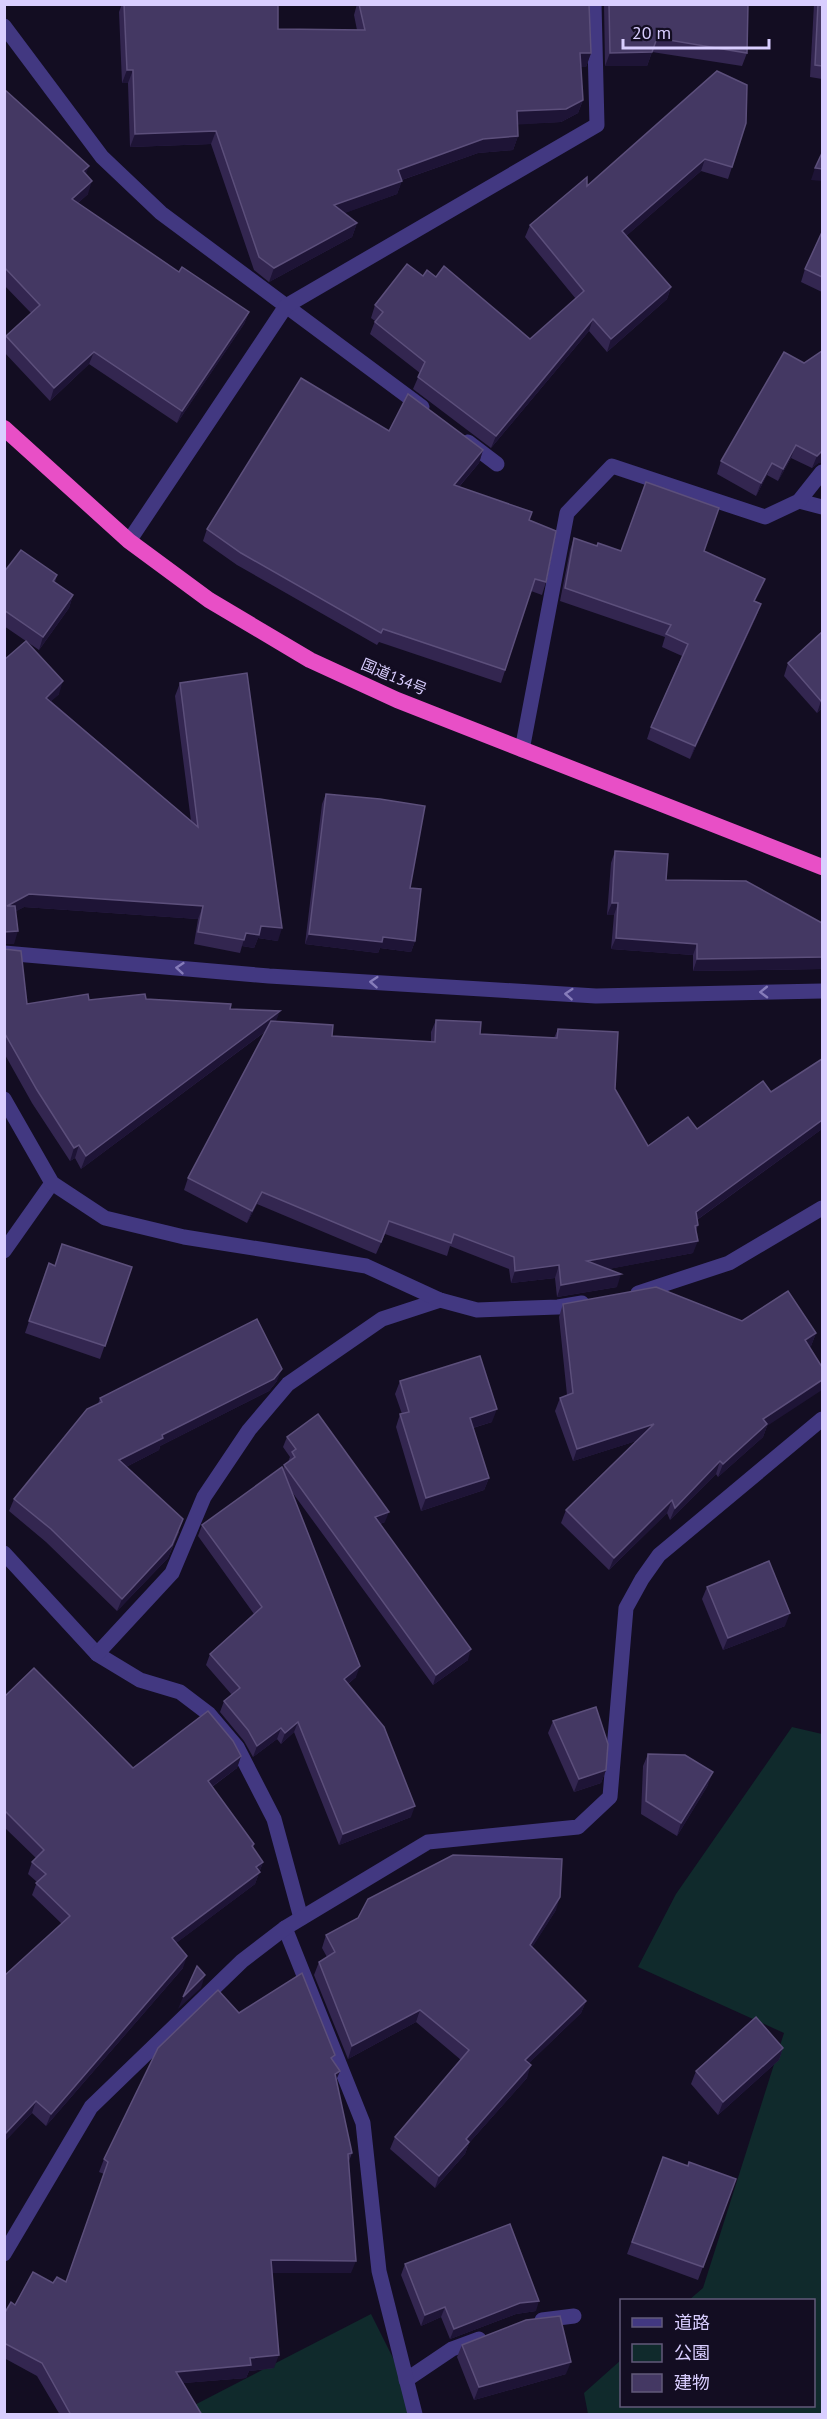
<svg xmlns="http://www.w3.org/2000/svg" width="827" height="2419" font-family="'PT Sans','Noto Sans JP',sans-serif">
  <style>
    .green { fill: #102a2c }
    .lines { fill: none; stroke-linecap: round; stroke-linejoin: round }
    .service { stroke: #423881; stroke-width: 15 }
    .minor { stroke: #423881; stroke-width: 15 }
    .trunk { stroke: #e84fc6; stroke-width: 16 }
    .wall { fill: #332650 }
    .shaded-wall { fill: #1e1436 }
    .building { fill: #443863; stroke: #5c4f7b; stroke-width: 1.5 }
    .oneway { stroke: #867cba }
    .labels { text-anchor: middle; stroke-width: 6; stroke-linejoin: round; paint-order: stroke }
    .street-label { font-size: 15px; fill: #d9ceff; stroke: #130d22 }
  </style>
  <rect width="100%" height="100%" fill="#130d22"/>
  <g class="green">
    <polygon points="792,1727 822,1734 822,2414 588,2414 584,2393 621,2360 622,2406 814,2406 814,2300 689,2300 703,2288 784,2033 638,1967 676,1894"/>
    <polygon points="371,2314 421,2414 183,2414 181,2412"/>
  </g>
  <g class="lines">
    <g class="service">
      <polyline points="799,501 822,507"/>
      <polyline points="522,750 567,513 612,466 765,517 799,501 822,472"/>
      <polyline points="4,1251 52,1183"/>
      <polyline points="4,1553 97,1654 140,1680 180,1692 209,1714 237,1747 274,1819 301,1918"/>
      <polyline points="97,1654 172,1573 204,1497 249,1430 288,1384 382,1319 440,1300"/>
      <polyline points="542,2320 574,2316"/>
      <polyline points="406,2380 452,2349 479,2339"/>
    </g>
    <g class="minor">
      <polyline points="4,26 102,157 161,213 422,407"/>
      <polyline points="468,442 497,464"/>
      <polyline points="129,541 286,306 597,125 594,4"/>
      <polyline points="4,953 269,976 596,996 822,991"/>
      <polyline points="4,1099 52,1183 105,1218 184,1237 366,1266 440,1300 477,1310 558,1307 582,1303"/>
      <polyline points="638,1293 729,1263 822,1208"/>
      <polyline points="285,1928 363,2123 379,2271 415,2414"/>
      <polyline points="4,2254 91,2107 242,1961 285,1928 428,1842 578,1827 610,1797 626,1608 642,1579 659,1555 822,1419"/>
    </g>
    <polyline class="trunk" points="4,428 129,541 209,600 310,660 397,700 822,867"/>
  </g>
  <g class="wall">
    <polygon points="122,4 278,4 278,29 357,30 354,15 357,4 589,4 591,53 586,67 581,67 583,100 578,113 561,122 518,124 518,136 513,150 478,153 402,180 397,194 344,213 357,223 352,237 269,282 254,270 211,144 130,147 128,83 122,83 119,12"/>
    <polygon points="604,4 748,4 747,53 742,66 652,52 647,66 605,66"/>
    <polygon points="814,4 822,4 822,79 810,77"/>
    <polygon points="717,71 732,167 728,179 701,171 626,236 671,287 667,299 607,352 589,331 491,448 413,389 420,373 370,334 375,321 371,318 375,305 423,276 436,277 530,339 576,299 525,237 530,225 587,186"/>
    <polygon points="4,89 86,174 88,194 78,203 179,272 249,312 244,324 177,423 89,364 50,401 4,352 4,341 6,336 31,313 4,285"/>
    <polygon points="822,232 822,292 801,282 805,269"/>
    <polygon points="822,351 822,463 818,463 812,468 791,458 778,481 767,475 756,496 717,474 721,461 804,363"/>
    <polygon points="389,431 483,450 479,463 459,487 529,520 546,582 542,595 531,591 501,683 379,642 377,645 237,565 203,541 207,529"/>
    <polygon points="574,538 597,546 621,551 704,551 760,591 755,601 761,604 756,617 690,759 647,739 651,727 682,656 662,647 665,637 560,601 570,550"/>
    <polygon points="4,572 57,575 55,582 73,595 69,608 39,650 4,626"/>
    <polygon points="822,632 822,708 817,713 784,676 788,663"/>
    <polygon points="4,660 59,694 51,701 191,821 175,696 180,683 278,941 258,938 254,948 242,946 240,953 194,944 198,919 24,907 16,911 14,944"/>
    <polygon points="326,794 410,888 415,941 411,952 380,948 378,953 305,944 322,804"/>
    <polygon points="615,851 666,880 822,923 822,969 693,971 693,955 611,949 614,915 607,915 611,863"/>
    <polygon points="4,949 27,1004 89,1000 146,999 230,1009 332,1036 431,1042 431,1032 436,1020 480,1034 554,1038 558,1029 615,1089 648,1146 697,1129 771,1092 822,1059 822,1129 697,1220 698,1225 696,1231 693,1253 608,1269 617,1287 557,1297 555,1278 511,1283 509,1269 450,1246 447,1256 385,1234 376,1254 257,1204 247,1223 184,1190 188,1178 266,1031 81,1169 75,1158 70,1161 32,1103 4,1053"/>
    <polygon points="62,1244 132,1267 100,1359 25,1333 49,1263 55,1266"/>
    <polygon points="563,1304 742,1321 816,1333 811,1346 809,1347 767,1426 763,1437 718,1477 716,1474 670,1520 667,1513 609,1570 561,1523 566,1510 636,1441 573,1461 555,1411 560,1398 567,1395 559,1317"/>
    <polygon points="277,1381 269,1391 160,1446 159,1450 126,1467 179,1532 168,1558 117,1611 46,1542 9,1511 14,1499 98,1404 100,1398"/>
    <polygon points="400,1381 492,1422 473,1428 489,1478 484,1490 421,1511 396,1427 400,1414 402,1414 395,1394"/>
    <polygon points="287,1437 385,1522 380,1524 468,1660 433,1685 292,1492 356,1677 348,1684 411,1817 339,1845 294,1732 281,1744 277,1739 253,1757 244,1741 220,1712 224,1701 232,1695 206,1665 210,1654 254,1614 198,1536 202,1525 283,1469 284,1465 288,1462 290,1457 283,1447"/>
    <polygon points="707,1587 785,1626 723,1650 702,1599"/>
    <polygon points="4,1697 133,1768 241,1756 237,1768 212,1787 254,1844 253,1848 263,1862 255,1884 176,1943 183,1968 46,2126 32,2113 4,2142 4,1976 62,1924 32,1895 37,1882 28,1874 32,1862 36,1858 4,1827"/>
    <polygon points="553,1721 606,1770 601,1783 574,1792 548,1733"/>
    <polygon points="648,1754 708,1785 677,1836 641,1814 643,1766"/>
    <polygon points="556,1910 532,1947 586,2001 581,2013 529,2063 527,2078 469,2143 465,2154 435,2188 390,2149 395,2137 461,2060 416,2022 348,2059 314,1975 319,1962 327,1957 322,1948 326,1935"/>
    <polygon points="239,2013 333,2061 340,2071 336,2080 352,2153 349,2161 351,2273 272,2273 274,2368 249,2371 246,2378 183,2383 202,2415 60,2415 37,2376 4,2358 4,2314 15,2305 53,2283 66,2282 104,2174 99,2172 104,2159"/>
    <polygon points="783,2048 779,2060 718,2115 691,2084 696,2071"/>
    <polygon points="663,2157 688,2166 736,2179 698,2280 627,2254"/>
    <polygon points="405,2264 536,2311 516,2314 450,2339 441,2317 421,2326 401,2275"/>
    <polygon points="462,2345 566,2374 474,2400 457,2357"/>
  </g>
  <g class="shaded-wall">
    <polygon points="652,52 647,66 605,66 610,53"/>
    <polygon points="580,53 591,53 586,67 575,67"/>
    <polygon points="127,70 133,70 128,83 122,83"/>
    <polygon points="583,100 578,113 561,122 512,125 517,111"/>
    <polygon points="216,131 211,144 130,147 135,134"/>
    <polygon points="518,136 513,150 478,153 393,183 398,170 483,139"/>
    <polygon points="705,159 701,171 618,243 622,231"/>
    <polygon points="89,166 84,179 83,171"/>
    <polygon points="815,168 822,169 822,181 811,180"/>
    <polygon points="92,181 88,194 68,212 72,199"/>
    <polygon points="402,181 397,194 329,219 334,205"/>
    <polygon points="357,223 352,237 269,282 274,268"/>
    <polygon points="671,287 667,299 607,352 611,339"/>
    <polygon points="249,312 244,324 177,423 182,411"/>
    <polygon points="593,319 589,331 491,448 496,436"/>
    <polygon points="94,352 89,364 50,401 54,388"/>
    <polygon points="796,445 791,458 778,481 783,469"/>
    <polygon points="483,450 479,463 450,497 454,485"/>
    <polygon points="822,451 822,463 818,463 812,468 817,456"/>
    <polygon points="772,463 767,475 756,496 761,483"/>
    <polygon points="765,579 760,591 749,613 754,601"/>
    <polygon points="73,595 69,608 39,650 43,637"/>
    <polygon points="761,604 756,617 690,759 695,746"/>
    <polygon points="63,681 59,694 42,710 46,698"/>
    <polygon points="822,700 822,708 817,713 821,701"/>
    <polygon points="29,894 203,906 198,919 24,907 4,918 7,906"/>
    <polygon points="612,903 618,903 614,915 607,915"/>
    <polygon points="261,926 282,928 278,941 258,938 254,948 242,946 246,933"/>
    <polygon points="5,931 18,931 14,944 4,944"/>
    <polygon points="309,934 383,937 415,941 411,952 380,948 378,953 305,944"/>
    <polygon points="616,938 697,944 693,955 611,949"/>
    <polygon points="822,957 822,969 693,971 697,959"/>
    <polygon points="280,1011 275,1024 81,1169 86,1156"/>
    <polygon points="822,1120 822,1129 691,1224 696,1212"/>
    <polygon points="79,1145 75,1158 70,1161 74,1148"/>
    <polygon points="262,1192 257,1204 247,1223 252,1211"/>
    <polygon points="698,1241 693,1253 583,1274 587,1261"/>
    <polygon points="559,1265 555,1278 511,1283 515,1271"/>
    <polygon points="621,1274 617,1287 557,1297 561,1285"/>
    <polygon points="816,1333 811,1346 800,1353 805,1340"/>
    <polygon points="282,1369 277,1381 269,1391 160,1446 159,1450 114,1473 119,1460 162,1435"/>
    <polygon points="822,1380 822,1390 767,1426 763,1437 718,1477 723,1464 763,1419"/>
    <polygon points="497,1409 492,1422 465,1430 470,1418"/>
    <polygon points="654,1424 649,1437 573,1461 577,1449"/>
    <polygon points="720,1461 716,1474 670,1520 675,1508"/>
    <polygon points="489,1478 484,1490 421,1511 426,1498"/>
    <polygon points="672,1500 667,1513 609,1570 614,1558"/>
    <polygon points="389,1512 385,1522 371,1527 375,1517"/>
    <polygon points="183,1519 168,1558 117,1611 122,1599"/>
    <polygon points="790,1613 785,1626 723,1650 728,1638"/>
    <polygon points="471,1649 468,1660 433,1685 436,1675"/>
    <polygon points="360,1666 356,1677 340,1690 344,1679"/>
    <polygon points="298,1722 294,1732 281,1744 285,1733"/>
    <polygon points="281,1728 277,1739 253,1757 257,1746"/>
    <polygon points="241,1756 237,1768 203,1793 208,1781"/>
    <polygon points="606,1770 601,1783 574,1792 579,1779"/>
    <polygon points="713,1772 708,1785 677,1836 681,1823"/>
    <polygon points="415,1806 411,1817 339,1845 343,1834"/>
    <polygon points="263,1862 255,1884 167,1950 172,1938"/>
    <polygon points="560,1897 556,1910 526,1957 530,1945"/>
    <polygon points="187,1956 183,1968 46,2126 51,2114"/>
    <polygon points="205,1975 201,1988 178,2009 183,1997"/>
    <polygon points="586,2001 581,2013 520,2072 525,2060"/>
    <polygon points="420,2010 416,2022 348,2059 352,2046"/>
    <polygon points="783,2048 779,2060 718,2115 723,2102"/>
    <polygon points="531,2065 527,2078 469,2143 465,2154 435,2188 439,2176 466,2139"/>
    <polygon points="340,2071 335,2083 335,2074"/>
    <polygon points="36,2101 32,2113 4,2142 4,2135"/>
    <polygon points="271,2260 356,2261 351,2273 266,2273"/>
    <polygon points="539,2301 536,2311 516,2314 450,2339 454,2329 520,2303"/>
    <polygon points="445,2307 441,2317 421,2326 425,2315"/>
    <polygon points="279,2355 274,2368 249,2371 246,2378 172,2384 176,2372 250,2358"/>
    <polygon points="571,2362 566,2374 474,2400 479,2387"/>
  </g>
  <g class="building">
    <polygon points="124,4 278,4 278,29 365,30 359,4 589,4 591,53 580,53 583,100 566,109 517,111 518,136 483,139 398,170 402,181 334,205 357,223 274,268 259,257 216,131 135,134 133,70 127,70"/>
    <polygon points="609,4 748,4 747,53 657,38 652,52 610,53"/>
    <polygon points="818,4 822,4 822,66 815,65"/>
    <polygon points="717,71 747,85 746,123 732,167 705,159 622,231 671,287 611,339 593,319 496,436 418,377 425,362 375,322 383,312 375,305 407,264 423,276 427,270 436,277 444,266 530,339 584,291 530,225 587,177 587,186"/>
    <polygon points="4,89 89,166 83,171 92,181 72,199 179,272 182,267 249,312 182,411 94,352 54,388 6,336 40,305 4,267"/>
    <polygon points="822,153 822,169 815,168"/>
    <polygon points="822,232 822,277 805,269"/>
    <polygon points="822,351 822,451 817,456 796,445 783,469 772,463 761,483 721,461 784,352 804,363"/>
    <polygon points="301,378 389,431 408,394 483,450 454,485 532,512 529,520 556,531 546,582 535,579 505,670 383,629 381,633 241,553 207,529"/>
    <polygon points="646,482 719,508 704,551 765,579 754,601 761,604 695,746 651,727 688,644 666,634 671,625 565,588 574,538 597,546 598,543 621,551"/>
    <polygon points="21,550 57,575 53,581 73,595 43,637 4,610 4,572"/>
    <polygon points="822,632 822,700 821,701 788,663"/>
    <polygon points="26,641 63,681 46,698 198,827 180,683 247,673 282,928 261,926 259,935 246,933 244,940 198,932 203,906 29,894 7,906 15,906 18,931 4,932 4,660"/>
    <polygon points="326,794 380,799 425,806 410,888 421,889 415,941 383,937 382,942 309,934"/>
    <polygon points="615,851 668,854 666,880 746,881 822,923 822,957 697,959 697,944 616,938 618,903 612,903"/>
    <polygon points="4,949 21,951 27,1004 88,994 89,1000 145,994 146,999 231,1004 230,1009 280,1011 86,1156 79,1145 74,1148 37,1090 4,1032"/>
    <polygon points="436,1020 481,1022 480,1034 557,1038 558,1029 618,1032 615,1089 648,1146 688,1117 697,1129 763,1081 771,1092 822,1059 822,1120 696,1212 698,1225 695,1226 698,1241 587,1261 621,1274 561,1285 559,1265 515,1271 514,1257 454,1234 451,1243 389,1221 381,1242 262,1192 252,1211 188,1178 271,1021 333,1025 332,1036 435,1042"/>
    <polygon points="62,1244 132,1267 105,1346 29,1321 49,1263 55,1266"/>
    <polygon points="656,1287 742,1321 788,1291 816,1333 805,1340 822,1367 822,1380 763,1419 767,1424 723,1464 720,1461 675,1508 672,1500 614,1558 566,1510 654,1424 577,1449 560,1398 573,1393 563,1304"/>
    <polygon points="257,1319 282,1369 274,1379 162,1435 163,1438 119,1460 183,1519 172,1545 122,1599 51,1529 14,1499 87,1409 102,1402 100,1398"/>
    <polygon points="480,1356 497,1409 470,1418 489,1478 426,1498 400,1414 409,1412 400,1381"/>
    <polygon points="318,1414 389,1512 375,1517 471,1649 436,1675 284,1465 295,1457 292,1452 296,1449 287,1437"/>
    <polygon points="282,1467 360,1666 344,1679 384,1727 415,1806 343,1834 298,1722 285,1733 281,1728 257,1746 248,1730 224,1701 240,1688 210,1654 262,1607 202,1525"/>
    <polygon points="769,1561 790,1613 728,1638 707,1587"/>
    <polygon points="34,1668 133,1768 208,1711 233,1741 241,1756 208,1781 254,1844 252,1846 263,1862 256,1867 260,1872 172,1938 187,1956 51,2114 36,2101 4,2135 4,1976 70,1916 36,1883 46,1874 32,1862 44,1850 4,1810 4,1697"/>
    <polygon points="596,1707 608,1744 606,1770 579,1779 553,1721"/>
    <polygon points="648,1754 685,1755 713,1772 681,1823 646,1801"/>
    <polygon points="453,1855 562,1859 560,1897 530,1945 586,2001 525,2060 531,2065 466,2139 469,2142 439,2176 395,2137 469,2050 420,2010 352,2046 319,1962 335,1952 326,1935 358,1918 368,1899"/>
    <polygon points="197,1966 205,1975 183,1997"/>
    <polygon points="302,1973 335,2055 331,2058 340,2071 335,2074 352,2153 348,2154 356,2261 271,2260 279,2355 250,2358 251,2365 176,2372 202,2415 71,2415 42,2363 4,2343 4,2314 11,2302 15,2305 33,2272 53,2283 57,2277 66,2282 108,2162 104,2159 158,2048 218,1990 239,2013"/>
    <polygon points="756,2017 783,2048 723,2102 696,2071"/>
    <polygon points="663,2157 688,2166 689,2162 736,2179 703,2267 632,2242"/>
    <polygon points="510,2224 539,2301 520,2303 454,2329 445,2307 425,2315 405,2264"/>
    <polygon points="560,2316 571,2362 479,2387 462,2345 526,2320"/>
  </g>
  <defs><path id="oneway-chevron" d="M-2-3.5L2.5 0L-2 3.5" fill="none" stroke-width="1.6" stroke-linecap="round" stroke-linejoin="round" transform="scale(1.5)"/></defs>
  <g class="oneway">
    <use href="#oneway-chevron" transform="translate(180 968) rotate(-175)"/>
    <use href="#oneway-chevron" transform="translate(374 982) rotate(-176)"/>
    <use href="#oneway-chevron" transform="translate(764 992) rotate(179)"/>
    <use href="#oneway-chevron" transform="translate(569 994) rotate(-176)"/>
  </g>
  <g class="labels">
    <g class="street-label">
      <text transform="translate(394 677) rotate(23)" y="5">国道134号</text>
    </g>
  </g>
  <rect width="827" height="2419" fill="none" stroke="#d9ceff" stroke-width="12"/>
  <rect x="620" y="2299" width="195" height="108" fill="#130d22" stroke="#625a7a" stroke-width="1.5"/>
  <rect x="632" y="2318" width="30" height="9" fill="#423881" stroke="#625a7a" stroke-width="1.5"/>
  <text x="674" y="2329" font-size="18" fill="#d9ceff">道路</text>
  <rect x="632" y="2344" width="30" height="18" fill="#102a2c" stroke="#625a7a" stroke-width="1.5"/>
  <text x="674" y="2359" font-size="18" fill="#d9ceff">公園</text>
  <rect x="632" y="2374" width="30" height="18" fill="#443863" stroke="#625a7a" stroke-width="1.5"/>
  <text x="674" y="2389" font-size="18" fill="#d9ceff">建物</text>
  <path d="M623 39v9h146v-9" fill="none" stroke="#d9ceff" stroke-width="3"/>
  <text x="632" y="39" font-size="18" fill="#d9ceff" stroke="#130d22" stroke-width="4.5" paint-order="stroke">20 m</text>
</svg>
